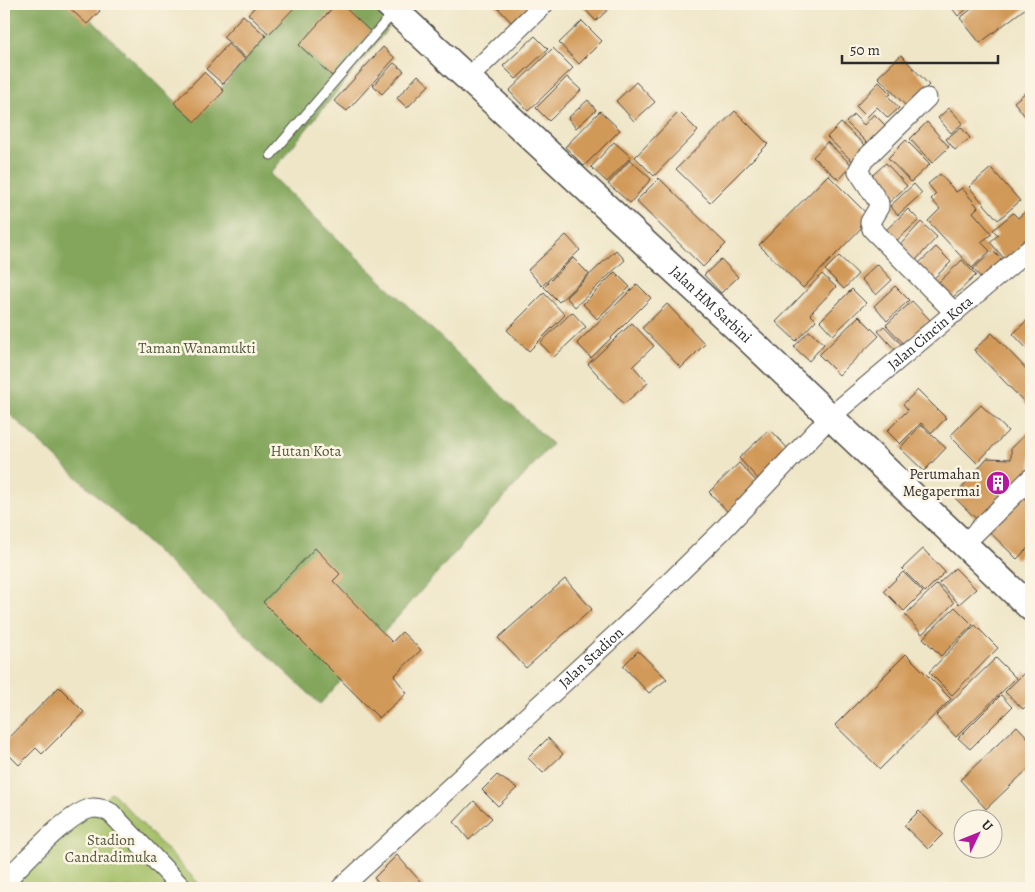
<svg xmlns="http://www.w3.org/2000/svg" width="1035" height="892" font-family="Alegreya,serif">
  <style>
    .green { fill: #a4c067; stroke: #687649 }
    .forest { fill: #83a65c; stroke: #576844 }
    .building { fill: #d19958 }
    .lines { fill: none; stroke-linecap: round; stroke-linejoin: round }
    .service-casing { stroke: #484743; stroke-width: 11 }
    .minor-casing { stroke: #484743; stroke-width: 21 }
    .secondary-casing { stroke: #484743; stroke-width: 29 }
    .service { stroke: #fff; stroke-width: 9 }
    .minor { stroke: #fff; stroke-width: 19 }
    .secondary { stroke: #fff; stroke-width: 26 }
    .labels { text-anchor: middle; stroke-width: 5; stroke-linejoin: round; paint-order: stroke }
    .street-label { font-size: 15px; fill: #2b2b2b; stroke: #fcf5e5 }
    .park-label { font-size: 15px; fill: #4f583d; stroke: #fcf5e5 }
    .poi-label { font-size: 15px; fill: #2b2b2b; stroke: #fcf5e5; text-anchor: end }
  </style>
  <rect width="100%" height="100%" fill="#fcf5e5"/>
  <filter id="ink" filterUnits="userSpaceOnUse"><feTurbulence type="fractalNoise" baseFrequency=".02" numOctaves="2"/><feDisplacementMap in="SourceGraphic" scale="10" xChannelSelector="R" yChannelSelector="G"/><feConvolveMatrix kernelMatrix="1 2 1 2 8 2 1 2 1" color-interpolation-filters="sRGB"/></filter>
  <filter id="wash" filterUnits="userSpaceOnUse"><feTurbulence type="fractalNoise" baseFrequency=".0096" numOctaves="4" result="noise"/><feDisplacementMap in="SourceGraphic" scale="20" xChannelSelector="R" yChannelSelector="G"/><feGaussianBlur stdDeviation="1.12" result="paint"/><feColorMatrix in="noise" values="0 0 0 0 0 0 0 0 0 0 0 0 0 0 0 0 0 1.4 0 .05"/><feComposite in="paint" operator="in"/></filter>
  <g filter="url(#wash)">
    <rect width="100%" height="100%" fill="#efe6c8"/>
    <polygon class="green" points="112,792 203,888 8,888"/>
    <polygon class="forest" points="4,4 75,4 195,120 292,4 388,4 399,15 270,174 552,444 320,704 4,409"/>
    <g id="blocks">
      <g class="building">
        <polygon points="65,4 93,4 100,11 87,24"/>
        <polygon points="258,4 298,4 269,34 248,14"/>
        <polygon points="336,4 341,4 371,32 332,76 299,45"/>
        <polygon points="497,4 537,4 514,25 495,5"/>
        <polygon points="580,4 614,4 596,21"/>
        <polygon points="949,4 973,4 958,16"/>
        <polygon points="978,4 1031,4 980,43 960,18"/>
        <polygon points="243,15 266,36 246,58 223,37"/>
        <polygon points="582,21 602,41 579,64 559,43"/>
        <polygon points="535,36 548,49 516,79 503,66"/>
        <polygon points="228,44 245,59 223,84 206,69"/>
        <polygon points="383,47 395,58 347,111 334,101"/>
        <polygon points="553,48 573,68 528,111 509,91"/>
        <polygon points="901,55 929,85 907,107 878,77"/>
        <polygon points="394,63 404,71 382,94 373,85"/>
        <polygon points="204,72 224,91 195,122 174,103"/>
        <polygon points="418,75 429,85 407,108 397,98"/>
        <polygon points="567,77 581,90 549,121 536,108"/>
        <polygon points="636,82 655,102 634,121 616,101"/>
        <polygon points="879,82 891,94 888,96 899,108 888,118 877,107 867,117 856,106"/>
        <polygon points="1031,88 1031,124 1014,102"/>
        <polygon points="588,100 596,110 576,128 568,118"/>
        <polygon points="949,108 963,123 951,133 938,118"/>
        <polygon points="600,111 620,130 584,166 565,147"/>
        <polygon points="735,111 768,144 710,202 676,169"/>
        <polygon points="679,112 698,131 654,176 635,157"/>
        <polygon points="874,114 891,131 873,149 846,122 854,115 864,125"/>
        <polygon points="927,122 949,147 932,163 910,139"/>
        <polygon points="841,123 866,146 852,161 827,137"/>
        <polygon points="961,127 970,138 955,150 946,139"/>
        <polygon points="906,140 930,164 911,182 888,158"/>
        <polygon points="614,142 631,157 607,182 591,167"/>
        <polygon points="827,142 852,165 839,180 813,157"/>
        <polygon points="630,160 651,179 630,203 608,184"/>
        <polygon points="886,163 907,186 886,205 865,182"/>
        <polygon points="991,168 1020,201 998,220 969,187"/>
        <polygon points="940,174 956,192 962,188 978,207 973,212 992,234 981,242 990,251 972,268 928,221 940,209 931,199 936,194 928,184"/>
        <polygon points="828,175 871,218 803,288 759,245"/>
        <polygon points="659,178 726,244 703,267 636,201"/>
        <polygon points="914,184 922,193 898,215 890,206"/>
        <polygon points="1031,206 1031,240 1006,261 990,242 998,235 993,230 1013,213 1018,218"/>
        <polygon points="908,209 919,220 894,243 884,232"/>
        <polygon points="921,222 937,237 915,261 899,246"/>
        <polygon points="566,235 580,250 542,286 528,270"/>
        <polygon points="936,247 951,262 932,280 917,265"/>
        <polygon points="616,250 625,260 575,307 566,297"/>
        <polygon points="993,251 1007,265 987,284 973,269"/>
        <polygon points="839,256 858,274 844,289 825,270"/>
        <polygon points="573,258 589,274 559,302 544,287"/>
        <polygon points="721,259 738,277 721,293 704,275"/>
        <polygon points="962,260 976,275 950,300 936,285"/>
        <polygon points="877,264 892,280 876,295 861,279"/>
        <polygon points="615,272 630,287 597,319 583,304"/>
        <polygon points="822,274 836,287 810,314 816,320 796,341 776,322"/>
        <polygon points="637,284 651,298 591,358 577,343"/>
        <polygon points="895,286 909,300 887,321 874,306"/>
        <polygon points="852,289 866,303 833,335 820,321"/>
        <polygon points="544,293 565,315 529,351 507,330"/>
        <polygon points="912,301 930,320 904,344 886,325"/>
        <polygon points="667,304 705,344 681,368 642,328"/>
        <polygon points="572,312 586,327 554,357 540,343"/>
        <polygon points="859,316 879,336 839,375 819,355"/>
        <polygon points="1031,316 1031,353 1013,334"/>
        <polygon points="632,323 654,346 633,366 648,383 624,404 588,364"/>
        <polygon points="884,326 903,346 897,352 878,331"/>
        <polygon points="809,331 824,344 809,361 794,347"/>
        <polygon points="992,333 1031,374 1031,409 974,350"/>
        <polygon points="918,390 946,418 932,433 921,423 900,444 887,431 908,410 903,404"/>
        <polygon points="981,405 1008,431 977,463 950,436"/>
        <polygon points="921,425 946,448 924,471 900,448"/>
        <polygon points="770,429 789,450 758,479 739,458"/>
        <polygon points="1031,429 1031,545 1017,559 954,497 987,458 1011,459 1011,448"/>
        <polygon points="739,463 758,483 728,512 709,492"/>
        <polygon points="315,548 340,574 333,581 392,642 402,632 421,650 394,676 407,693 379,718 263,602"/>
        <polygon points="923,549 945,572 925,592 902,569"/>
        <polygon points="955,568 976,589 959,604 939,583"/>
        <polygon points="903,572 923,592 904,611 884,591"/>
        <polygon points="565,579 592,609 526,668 498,638"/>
        <polygon points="937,584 954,603 922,634 905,615"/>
        <polygon points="955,607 973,625 941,656 923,638"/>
        <polygon points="975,625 998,648 952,695 929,672"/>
        <polygon points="638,651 667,679 649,693 623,666"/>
        <polygon points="906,654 951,699 880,769 835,725"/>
        <polygon points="996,658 1016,678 956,737 936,716"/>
        <polygon points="1026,671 1031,677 1031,701 1023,709 1005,692"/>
        <polygon points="59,687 84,712 42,754 36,748 19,765 4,750 4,743"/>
        <polygon points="1001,695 1012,707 970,749 958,738"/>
        <polygon points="1017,726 1031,741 1031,766 986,809 960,780"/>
        <polygon points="548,738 563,754 543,773 528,758"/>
        <polygon points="497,775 517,788 498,806 482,790"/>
        <polygon points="474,801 492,818 469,840 454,822"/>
        <polygon points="919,811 943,834 928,849 904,826"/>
        <polygon points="397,855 426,888 383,888 374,878"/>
      </g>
    </g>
  </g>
  <g filter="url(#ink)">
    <use href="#blocks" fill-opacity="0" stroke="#484743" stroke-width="1"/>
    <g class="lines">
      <g class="service-casing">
        <polyline id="service" points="271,155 393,13"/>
      </g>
      <g class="minor-casing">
        <g id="minor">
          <polyline points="468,78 544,4"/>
          <polyline points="927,98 864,160 858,171 879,203 879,207 870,222 872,229 955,313"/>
          <polyline points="964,544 1031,478"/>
          <path d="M4 882C23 864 68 812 93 808 100 808 105 809 111 813L182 888"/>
          <path id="s1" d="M341 888 624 627 722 531 830 417 1031 248"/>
        </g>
      </g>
      <g class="secondary-casing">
        <g id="secondary">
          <path id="s2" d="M388 4 757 347 1031 608"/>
        </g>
      </g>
      <use href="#service" class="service"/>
      <use href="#minor" class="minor"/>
      <use href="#secondary" class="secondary"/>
    </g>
  </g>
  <defs>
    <g id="building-disc" transform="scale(1.25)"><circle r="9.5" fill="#b5179e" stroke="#fcf5e5"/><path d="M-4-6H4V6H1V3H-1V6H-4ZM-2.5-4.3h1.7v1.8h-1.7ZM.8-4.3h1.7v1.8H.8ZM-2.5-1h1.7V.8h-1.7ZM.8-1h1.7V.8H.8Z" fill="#fff"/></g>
  </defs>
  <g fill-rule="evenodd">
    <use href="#building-disc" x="998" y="483"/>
  </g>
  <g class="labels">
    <g class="street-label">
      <text dy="5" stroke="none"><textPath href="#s2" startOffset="441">Jalan HM Sarbini</textPath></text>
      <text dy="5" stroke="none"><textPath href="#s1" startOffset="810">Jalan Cincin Kota</textPath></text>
      <text dy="5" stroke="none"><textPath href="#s1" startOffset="340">Jalan Stadion</textPath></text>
    </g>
    <g class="park-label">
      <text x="197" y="353">Taman Wanamukti</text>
      <text x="306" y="456">Hutan Kota</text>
      <text x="111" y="845">Stadion<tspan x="111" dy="17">Candradimuka</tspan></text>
    </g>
    <g class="poi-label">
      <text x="980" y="479">Perumahan<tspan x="980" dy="17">Megapermai</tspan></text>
    </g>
  </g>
  <rect width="1035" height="892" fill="none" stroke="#fcf5e5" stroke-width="20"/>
  <g transform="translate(978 834) rotate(47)"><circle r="24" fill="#fcf5e5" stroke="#a8a49b"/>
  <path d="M0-4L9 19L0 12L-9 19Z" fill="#b5179e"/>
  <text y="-8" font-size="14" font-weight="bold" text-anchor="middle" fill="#2b2b2b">U</text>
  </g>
  <path d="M842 55v8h156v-8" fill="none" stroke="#2b2b2b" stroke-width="2.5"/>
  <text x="850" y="55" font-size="15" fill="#2b2b2b" stroke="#fcf5e5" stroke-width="4" paint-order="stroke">50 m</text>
</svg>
